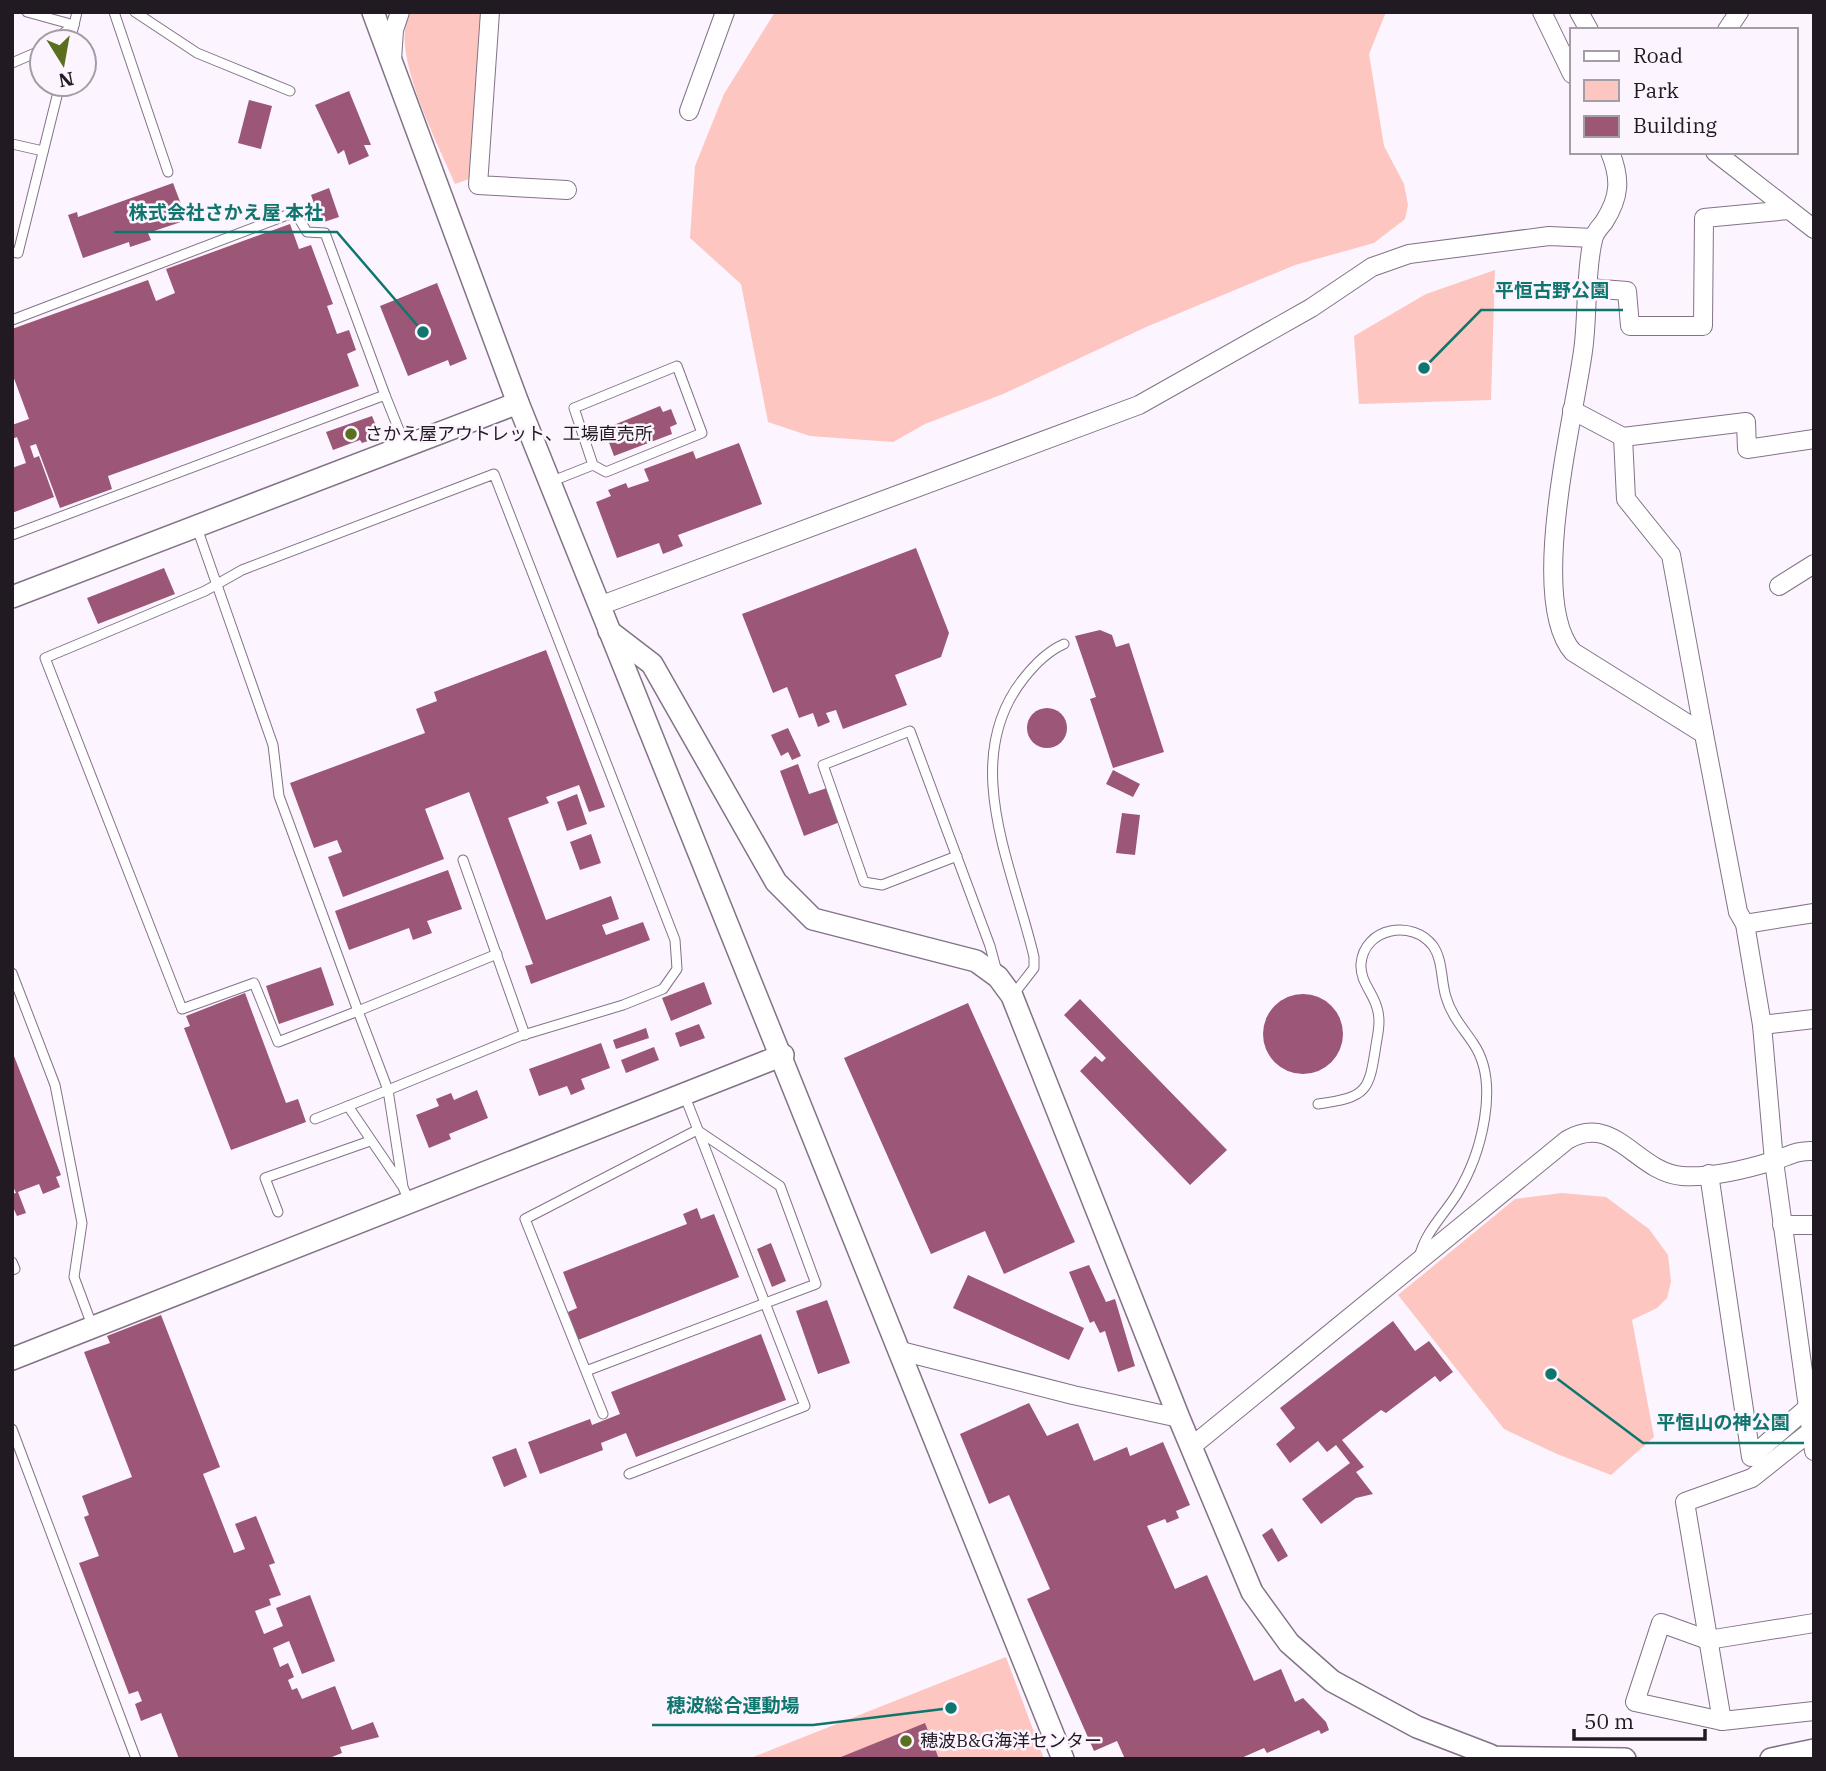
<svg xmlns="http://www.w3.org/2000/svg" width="1826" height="1771" font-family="'IBM Plex Serif','Noto Sans JP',serif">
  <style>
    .green { fill: #fec6c0 }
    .building { fill: #9b5775 }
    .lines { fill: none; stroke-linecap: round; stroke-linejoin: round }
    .service-casing { stroke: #847287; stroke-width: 11 }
    .minor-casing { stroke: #847287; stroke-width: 20 }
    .tertiary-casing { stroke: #847287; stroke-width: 24 }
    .service { stroke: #fff; stroke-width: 9 }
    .minor { stroke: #fff; stroke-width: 18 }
    .tertiary { stroke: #fff; stroke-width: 21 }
    .poi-dot { fill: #5b701f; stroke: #fcf4fe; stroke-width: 2.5 }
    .labels { text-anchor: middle; stroke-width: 5; stroke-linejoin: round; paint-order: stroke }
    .poi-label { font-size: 18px; fill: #211a22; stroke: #fcf4fe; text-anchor: start }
    .leader { fill: none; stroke: #0f766e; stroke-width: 2.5 }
    .callout-dot { fill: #0f766e; stroke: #fcf4fe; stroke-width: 2.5 }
    .callout-label { font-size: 19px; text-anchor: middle; font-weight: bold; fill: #0f766e; stroke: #fcf4fe; stroke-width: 5; stroke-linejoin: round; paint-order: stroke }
  </style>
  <rect width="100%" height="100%" fill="#fcf4fe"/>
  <g class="green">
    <path d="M412 12H484L472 178 455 184C440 147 385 44 412 12Z"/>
    <polygon points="775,12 1386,12 1369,54 1384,146 1404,184 1408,205 1405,219 1374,243 1295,265 1146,327 1003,394 925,424 893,442 810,436 768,422 741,284 690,238 695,166 724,94"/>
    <polygon points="1495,270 1491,400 1359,404 1354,336 1426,294"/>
    <polygon points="1562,1193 1606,1197 1649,1229 1668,1255 1671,1282 1667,1298 1657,1308 1632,1320 1654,1437 1611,1475 1557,1454 1504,1429 1398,1295 1515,1199"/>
    <polygon points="1006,1657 1044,1759 748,1759"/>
  </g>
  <g class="building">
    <polygon points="349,91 371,145 364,145 369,156 349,165 344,150 338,154 315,105"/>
    <polygon points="249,100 272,106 261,149 238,143"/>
    <polygon points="173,183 187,220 148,233 151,240 130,247 129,242 83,258 68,215 77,212 78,217"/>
    <polygon points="329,188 339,217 321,223 311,195"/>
    <polygon points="290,224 299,249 311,245 333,304 327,306 337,334 349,330 356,350 347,354 359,386 108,476 112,489 60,508 36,444 30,446 34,458 39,456 54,497 12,513 12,468 26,463 17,437 12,439 12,425 29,419 12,373 12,329 148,280 156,301 175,293 166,269"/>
    <polygon points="437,283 467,359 450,366 448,360 408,376 380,306"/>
    <polygon points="660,406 663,412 671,409 677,424 670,427 672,434 614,456 604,429"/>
    <polygon points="372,416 379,433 370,436 371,440 362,443 360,440 333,450 326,432"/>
    <polygon points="739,443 762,504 678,535 683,546 663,554 659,543 617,558 596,502 611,496 608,490 626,483 628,488 649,481 644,469 693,451 696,459"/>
    <polygon points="916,548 949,633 941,657 895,675 907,705 843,729 836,710 826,713 830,722 818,727 813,713 799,718 787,687 773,693 742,614"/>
    <polygon points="164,568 175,594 98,624 87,598"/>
    <polygon points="1100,630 1112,635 1116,647 1129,643 1164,752 1113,768 1090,699 1096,697 1075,636"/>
    <polygon points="546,650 605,807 589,812 579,785 546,797 549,803 508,818 546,920 611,896 619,919 602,925 606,935 643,922 650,940 531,984 525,966 533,964 469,792 425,809 444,859 343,897 328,857 342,852 337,840 314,848 290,783 425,733 416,709 437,701 434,692"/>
    <circle cx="1047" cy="728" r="20"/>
    <polygon points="788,728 801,756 792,760 788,752 781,756 771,735"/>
    <polygon points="798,764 809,794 827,788 840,822 804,836 780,771"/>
    <polygon points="1113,770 1140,784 1133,797 1106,784"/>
    <polygon points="577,794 587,824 567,831 557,802"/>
    <polygon points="1122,813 1140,815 1135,855 1116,853"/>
    <polygon points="591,834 601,863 580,870 570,842"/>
    <polygon points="448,870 462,909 427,921 432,933 413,940 409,928 349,950 335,911"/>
    <polygon points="321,967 334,1005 279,1024 266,986"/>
    <polygon points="704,982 712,1004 671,1021 662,998"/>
    <polygon points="245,993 286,1103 298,1099 306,1122 231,1150 184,1028 190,1026 186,1016"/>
    <circle cx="1303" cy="1034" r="40"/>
    <polygon points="1080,999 1227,1150 1190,1185 1080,1071 1095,1056 1102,1062 1106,1058 1064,1015"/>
    <polygon points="968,1003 1075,1242 1004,1274 985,1231 931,1254 844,1058"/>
    <polygon points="699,1024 705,1038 680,1047 675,1033"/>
    <polygon points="646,1028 649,1038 616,1049 613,1040"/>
    <polygon points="601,1043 610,1068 581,1079 585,1089 571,1095 567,1086 539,1096 529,1069"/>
    <polygon points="654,1047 659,1060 626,1073 621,1060"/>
    <polygon points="12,1051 61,1175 56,1177 60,1187 43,1194 39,1184 18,1192 26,1213 17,1216 12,1205 12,1194 16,1193 12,1184"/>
    <polygon points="477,1090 488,1118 449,1134 451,1139 429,1148 416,1115 439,1106 436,1099 451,1093 454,1100"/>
    <polygon points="697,1208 701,1219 714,1214 739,1277 578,1340 568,1312 577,1308 563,1272 687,1224 683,1214"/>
    <polygon points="771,1243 786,1281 772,1287 757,1249"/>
    <polygon points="1089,1265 1106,1302 1115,1299 1135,1366 1118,1372 1105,1331 1100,1333 1094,1321 1090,1323 1069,1272"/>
    <polygon points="968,1275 1084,1328 1069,1360 953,1308"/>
    <polygon points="827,1300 850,1363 818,1374 796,1311"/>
    <polygon points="161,1315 220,1467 203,1474 234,1553 245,1549 235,1524 256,1516 275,1563 269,1565 281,1595 269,1599 271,1605 255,1611 264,1634 283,1626 276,1608 310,1595 335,1661 302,1674 289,1641 273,1648 280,1667 288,1663 294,1677 288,1680 292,1690 297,1688 302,1699 335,1686 352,1730 373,1722 379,1737 340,1747 342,1753 327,1759 179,1759 161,1713 141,1721 135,1704 142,1701 138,1691 129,1694 79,1563 99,1556 84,1517 89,1515 82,1496 132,1477 84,1352 110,1343 107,1336"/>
    <polygon points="1393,1321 1415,1351 1429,1341 1453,1372 1440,1382 1435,1376 1386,1413 1381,1410 1342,1440 1364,1467 1356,1472 1373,1494 1356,1498 1321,1524 1302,1499 1350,1463 1336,1445 1327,1452 1318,1441 1290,1463 1276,1444 1295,1428 1280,1408"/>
    <polygon points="761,1334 786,1400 636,1457 626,1433 601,1443 603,1450 540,1474 528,1442 590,1419 592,1425 620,1414 611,1392"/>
    <polygon points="1029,1403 1047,1436 1078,1423 1094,1461 1127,1447 1130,1456 1163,1442 1190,1505 1176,1511 1179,1518 1167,1523 1165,1519 1147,1526 1175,1589 1207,1575 1254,1681 1281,1669 1295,1702 1303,1698 1326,1722 1329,1730 1321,1734 1319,1730 1267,1753 1264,1748 1239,1759 1125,1759 1117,1741 1094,1751 1027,1599 1050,1589 1009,1495 989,1504 960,1434"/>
    <polygon points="516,1448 527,1477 504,1487 492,1457"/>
    <polygon points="1272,1528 1288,1556 1278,1562 1262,1535"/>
    <polygon points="925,1723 939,1759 836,1759"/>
  </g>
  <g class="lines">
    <g class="service-casing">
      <g id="service">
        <polyline points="27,12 74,25"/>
        <polyline points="114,12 168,172"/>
        <polyline points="135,12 197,53 290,91"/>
        <polyline points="52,42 74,25"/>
        <polyline points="70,42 77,12"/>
        <polyline points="12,63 42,50"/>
        <polyline points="12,144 43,151"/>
        <polyline points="12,252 18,253 60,84"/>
        <polyline points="12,320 295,212 307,232 325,233 385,395"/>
        <polyline points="550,482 593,465 606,472 702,433 677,366 574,408 593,465"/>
        <polyline points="197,528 273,745 279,796 358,1011 497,954"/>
        <polyline points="12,535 385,395 405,445"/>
        <polyline points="957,856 882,885 864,882 823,765 910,731 990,946 997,972"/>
        <polyline points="463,860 525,1035"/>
        <polyline points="12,973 55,1085 82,1223 74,1277 93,1328"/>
        <path d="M1013 995 1034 968V957C1013 867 958 760 1024 678 1035 664 1048 651 1064 644"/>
        <path d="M1318 1104C1367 1097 1369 1092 1376 1045 1378 1033 1381 1020 1377 1008 1373 992 1360 982 1361 964 1364 927 1413 919 1433 946 1443 960 1441 982 1446 997 1451 1015 1463 1028 1473 1043 1501 1083 1481 1155 1457 1194 1443 1216 1425 1232 1419 1258"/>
        <polyline points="315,1119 348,1106"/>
        <polyline points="403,1187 348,1106 388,1090 358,1011 278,1042 254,983 182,1009 45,658 205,591 242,570 494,474 675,940 677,969 663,989 623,1005 520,1036 388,1090 403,1187 409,1201"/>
        <polyline points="278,1212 265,1178 370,1141"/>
        <polyline points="12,1262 15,1269 12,1270"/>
        <polyline points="586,1371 816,1284 780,1186 697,1130 525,1219 603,1414"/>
        <polyline points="12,1429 136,1759"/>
        <polyline points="629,1474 805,1406 684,1094"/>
      </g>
    </g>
    <g class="minor-casing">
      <g id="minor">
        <polyline points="490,12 478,185 567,190"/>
        <polyline points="1542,12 1572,74"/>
        <polyline points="1579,12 1589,30"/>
        <polyline points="1727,30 1739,12"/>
        <polyline points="392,60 394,30 400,12"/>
        <polyline points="689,111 725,12"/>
        <path d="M1610 152C1621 179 1620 197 1604 222 1600 227 1594 233 1593 240 1585 272 1588 317 1583 351 1574 418 1527 600 1573 652L1704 734 1738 912 1745 924 1762 1025 1774 1161 1814 1451"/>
        <polyline points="1715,152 1814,229"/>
        <polyline points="1589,288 1627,291 1630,326 1703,326 1704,218 1789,210"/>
        <polyline points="1572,410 1623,437"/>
        <polyline points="1779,586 1814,564"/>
        <polyline points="599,606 1139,405 1311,308 1372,267 1409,254 1549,236 1593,238"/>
        <polyline points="1704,734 1671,555 1626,499 1623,437 1746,422 1747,449 1814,439"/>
        <polyline points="1745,924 1814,913"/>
        <polyline points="1762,1025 1814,1019"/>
        <polyline points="1709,1174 1751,1457 1807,1408 1814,1408"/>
        <polyline points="1782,1225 1814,1225"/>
        <polyline points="901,1351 1073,1395 1179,1418"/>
        <path d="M1191 1447 1567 1140C1615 1112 1636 1172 1682 1176 1710 1178 1747 1169 1773 1161 1789 1156 1797 1150 1814 1151"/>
        <polyline points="1814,1623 1708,1640 1661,1623 1635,1702 1722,1721 1814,1711"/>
        <polyline points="1722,1721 1685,1502 1752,1478 1811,1431"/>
      </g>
    </g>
    <g class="tertiary-casing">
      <g id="tertiary">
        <polyline points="373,12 518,403 1063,1759"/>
        <polyline points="12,597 518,403"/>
        <polyline points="609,631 652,664 776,882 813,919 976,961 998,977 1012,996 1179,1418 1252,1592 1289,1643 1332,1681 1417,1727 1490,1755"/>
        <polyline points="12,1359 783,1055"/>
        <polyline points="1477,1757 1625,1759"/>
        <polyline points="1771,1759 1814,1750"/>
      </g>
    </g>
    <use href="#service" class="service"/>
    <use href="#minor" class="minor"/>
    <use href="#tertiary" class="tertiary"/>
  </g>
  <g class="poi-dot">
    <circle cx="351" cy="434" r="7"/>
    <circle cx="906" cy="1741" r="7"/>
  </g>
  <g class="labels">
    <g class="poi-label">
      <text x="365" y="440">さかえ屋アウトレット、工場直売所</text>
      <text x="920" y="1747">穂波B&amp;G海洋センター</text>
    </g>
  </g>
  <path class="leader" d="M423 332L337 232H114M1424 368L1481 310H1623M1551 1374L1643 1443H1804M951 1708L813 1725H652"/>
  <g class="callout-dot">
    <circle cx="423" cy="332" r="7"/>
    <circle cx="1424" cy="368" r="7"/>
    <circle cx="1551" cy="1374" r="7"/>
    <circle cx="951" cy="1708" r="7"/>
  </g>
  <g class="callout-label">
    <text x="226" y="219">株式会社さかえ屋 本社</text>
    <text x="1552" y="297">平恒古野公園</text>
    <text x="1723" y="1429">平恒山の神公園</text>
    <text x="733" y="1712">穂波総合運動場</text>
  </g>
  <rect width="1826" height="1771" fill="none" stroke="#211a22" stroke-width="28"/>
  <rect x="1570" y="28" width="228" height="126" fill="#fcf4fe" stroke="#a49da6" stroke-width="2"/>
  <rect x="1584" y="51" width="35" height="10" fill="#ffffff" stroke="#a49da6" stroke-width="2"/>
  <text x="1633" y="63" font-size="21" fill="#211a22">Road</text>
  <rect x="1584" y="80" width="35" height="21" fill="#fec6c0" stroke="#a49da6" stroke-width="2"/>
  <text x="1633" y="98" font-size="21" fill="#211a22">Park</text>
  <rect x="1584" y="116" width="35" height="21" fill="#9b5775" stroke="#a49da6" stroke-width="2"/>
  <text x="1633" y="133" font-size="21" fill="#211a22">Building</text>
  <g transform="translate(63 63) rotate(169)"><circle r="33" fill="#fcf4fe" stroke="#a49da6" stroke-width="2"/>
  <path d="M0-5L12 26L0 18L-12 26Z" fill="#5b701f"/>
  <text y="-10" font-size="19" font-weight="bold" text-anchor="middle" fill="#211a22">N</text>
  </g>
  <path d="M1574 1729v10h131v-10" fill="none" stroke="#211a22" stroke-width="3.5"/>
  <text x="1584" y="1729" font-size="21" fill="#211a22" stroke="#fcf4fe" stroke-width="5" paint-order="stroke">50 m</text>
</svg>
